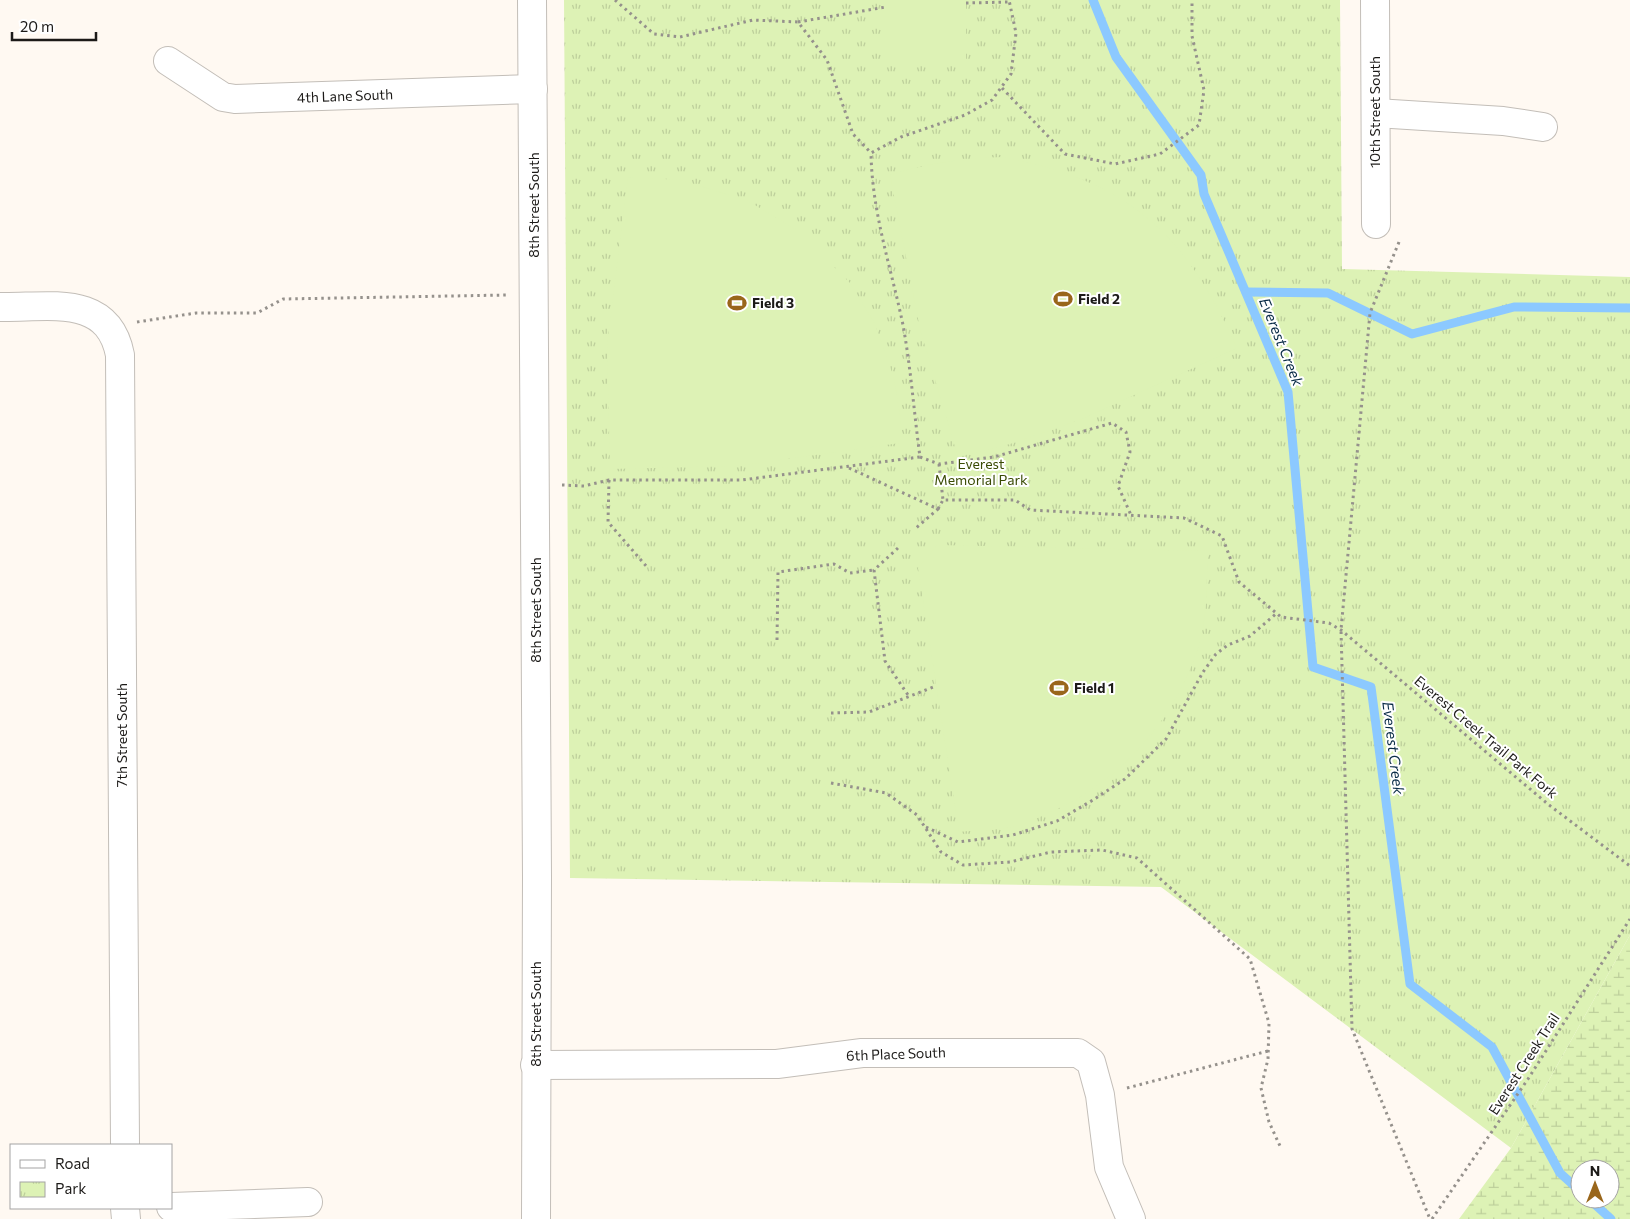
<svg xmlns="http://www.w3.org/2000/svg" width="1630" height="1219" font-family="Commissioner,sans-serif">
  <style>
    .wetland { fill: url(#wetland-marsh); fill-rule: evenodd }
    .park { fill: url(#park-tufts) }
    .garden { fill: #ddf2b5 }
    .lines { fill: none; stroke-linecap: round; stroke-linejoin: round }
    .stream { stroke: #8cc9ff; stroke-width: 9 }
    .minor-casing { stroke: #c3beb8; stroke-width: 30 }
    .path { stroke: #95918c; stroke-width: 3; stroke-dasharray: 2.5 4; stroke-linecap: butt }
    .minor { stroke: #fff; stroke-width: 28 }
    .labels { text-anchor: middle; stroke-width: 4; stroke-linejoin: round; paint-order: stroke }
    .street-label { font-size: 14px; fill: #1c1a18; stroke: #fff }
    .poi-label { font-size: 14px; font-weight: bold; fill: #1c1a18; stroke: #fff; text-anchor: start }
    .park-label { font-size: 14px; fill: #3a4b04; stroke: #fff }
    .water-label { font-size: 15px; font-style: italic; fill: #0a2c47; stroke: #fff }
  </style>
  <defs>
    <pattern id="wetland-marsh" width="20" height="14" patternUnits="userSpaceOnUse" patternTransform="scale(1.25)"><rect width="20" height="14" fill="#ddf2b5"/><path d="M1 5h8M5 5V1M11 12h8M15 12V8" fill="none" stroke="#bdcf9b"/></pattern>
    <pattern id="park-tufts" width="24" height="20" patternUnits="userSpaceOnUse" patternTransform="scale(1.25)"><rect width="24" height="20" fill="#ddf2b5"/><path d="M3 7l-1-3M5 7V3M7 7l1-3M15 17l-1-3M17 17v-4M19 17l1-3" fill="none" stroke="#bdcf9b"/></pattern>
  </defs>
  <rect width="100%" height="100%" fill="#fff9f2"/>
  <path class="wetland" d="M1630 935V1219H1459L1511 1148ZM1580 1169H1610V1199H1580Z"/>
  <polygon class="park" points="564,0 1340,0 1342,269 1630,277 1630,935 1511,1148 1161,887 570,878"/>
  <g class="garden">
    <rect x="886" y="0" width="80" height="60"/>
    <path d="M1004 157C1130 182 1185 233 1237 348L1082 419 1010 444 958 457 920 329 890 175C928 163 964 158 1004 157Z"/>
    <polygon points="628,177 681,180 748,201 797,230 850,283 875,324 894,378 901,422 900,443 738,466 610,469 607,346"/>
    <path d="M937 545 1207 551C1207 582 1208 614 1199 645 1175 721 1118 785 1044 815 1035 819 1025 824 1016 826 998 831 977 830 959 832L918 568Z"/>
  </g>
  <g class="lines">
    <g class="stream">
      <polyline points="1093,0 1116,57 1201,175 1204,194 1288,392 1313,667 1371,687 1410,984 1492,1047 1560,1173 1580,1191"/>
      <polyline points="1246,292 1328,293 1412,334 1514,307 1630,308"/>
      <polyline points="1589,1199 1611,1219"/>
    </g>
    <g class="minor-casing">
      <g id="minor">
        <polyline points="532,0 537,876 536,1219"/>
        <polyline points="1375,0 1376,224"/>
        <polyline points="168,61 223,97 235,99 533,89"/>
        <polyline points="1376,113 1503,121 1543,127"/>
        <path d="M0 307C49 308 108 293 120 355L125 1145"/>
        <polyline points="535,1065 777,1064 862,1053 1078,1053 1091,1062 1100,1095 1109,1167 1131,1219"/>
        <polyline points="171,1207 308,1202"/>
        <polyline points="125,1208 126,1219"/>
      </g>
    </g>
    <g class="path">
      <polyline points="615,0 654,34 680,37 753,20 798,22 827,60 853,134 871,153"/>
      <polyline points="966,3 1010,2"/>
      <polyline points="798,22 886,7"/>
      <polyline points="1002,88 1065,154 1115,164 1160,154 1199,125 1204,90 1192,36 1192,0"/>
      <polyline points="1399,242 1370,313 1341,630 1352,1029 1430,1219"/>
      <polyline points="137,322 196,313 257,313 283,299 507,295"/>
      <polyline points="920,457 939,464 994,457 1112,423 1126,432 1130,452 1118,486 1131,515"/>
      <polyline points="939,464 943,500"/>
      <polyline points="849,468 938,509 916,528"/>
      <polyline points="609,480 608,522 647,567"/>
      <path d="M562 485 584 486 609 480H742L920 457C914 413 911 369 903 325 891 267 872 213 871 153L901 137 965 115 992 100 1011 74 1016 33 1009 0"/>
      <polyline points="938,509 943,500 1015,500 1030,510 1184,518 1222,536 1239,582 1281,617 1329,623 1341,630 1549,805 1630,866"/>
      <polyline points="898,548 874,570 885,661 908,695"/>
      <polyline points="777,640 778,572 834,564 850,573 874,570"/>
      <polyline points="831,713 869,712 936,686"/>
      <polyline points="831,783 886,793 917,815 941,852 963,865 1010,862 1051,852 1102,850 1137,858 1250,959 1269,1023 1268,1059 1261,1088 1269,1122 1280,1146"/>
      <polyline points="926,827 958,842 1013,835 1057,821 1093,800 1125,779 1166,739 1203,672 1216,654 1228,645 1250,636 1277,613"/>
      <polyline points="1127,1088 1268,1051"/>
      <polyline points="1432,1219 1528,1079 1630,919"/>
    </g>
    <use href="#minor" class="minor"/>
  </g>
  <defs>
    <g id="stadium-bare" transform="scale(1.5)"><path d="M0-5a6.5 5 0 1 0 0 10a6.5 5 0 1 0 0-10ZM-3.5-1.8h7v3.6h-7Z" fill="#99661b" stroke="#fff" stroke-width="2.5" paint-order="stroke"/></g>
  </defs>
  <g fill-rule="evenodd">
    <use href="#stadium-bare" x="1063" y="299"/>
    <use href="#stadium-bare" x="737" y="303"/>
    <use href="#stadium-bare" x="1059" y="688"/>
  </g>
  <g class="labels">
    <g class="street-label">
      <text transform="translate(345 96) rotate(-2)" y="5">4th Lane South</text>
      <text transform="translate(1375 112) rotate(-90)" y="5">10th Street South</text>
      <text transform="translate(534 205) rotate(-90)" y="5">8th Street South</text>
      <text transform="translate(536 610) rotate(-90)" y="5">8th Street South</text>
      <text transform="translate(122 735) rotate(-90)" y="5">7th Street South</text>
      <text transform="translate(1486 737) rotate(40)" y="5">Everest Creek Trail Park Fork</text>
      <text transform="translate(536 1014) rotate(-90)" y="5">8th Street South</text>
      <text transform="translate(896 1054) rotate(-2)" y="5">6th Place South</text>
      <text transform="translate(1524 1064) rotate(-57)" y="5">Everest Creek Trail</text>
    </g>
    <g class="poi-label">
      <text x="1078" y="304">Field 2</text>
      <text x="752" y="308">Field 3</text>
      <text x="1074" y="693">Field 1</text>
    </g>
    <g class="park-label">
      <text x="981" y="469">Everest<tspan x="981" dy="16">Memorial Park</tspan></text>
    </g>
    <g class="water-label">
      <text transform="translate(1281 342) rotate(68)" y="5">Everest Creek</text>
      <text transform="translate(1393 748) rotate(83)" y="5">Everest Creek</text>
    </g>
  </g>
  <rect x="10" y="1144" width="162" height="65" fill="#ffffff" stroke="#a4a3a3"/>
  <rect x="20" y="1160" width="25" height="8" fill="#ffffff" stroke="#a4a3a3"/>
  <text x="55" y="1169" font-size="15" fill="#1c1a18">Road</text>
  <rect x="20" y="1182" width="25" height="15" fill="url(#park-tufts)" stroke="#a4a3a3"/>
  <text x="55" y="1194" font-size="15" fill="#1c1a18">Park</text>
  <g transform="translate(1595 1184)"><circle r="24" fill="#ffffff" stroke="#a4a3a3"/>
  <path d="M0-4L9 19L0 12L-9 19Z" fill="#99661b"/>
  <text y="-8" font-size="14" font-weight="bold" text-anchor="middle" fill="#1c1a18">N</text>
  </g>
  <path d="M12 32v8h84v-8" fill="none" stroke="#1c1a18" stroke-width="2.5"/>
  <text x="20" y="32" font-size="15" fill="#1c1a18" stroke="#ffffff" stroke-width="4" paint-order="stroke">20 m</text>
</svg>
